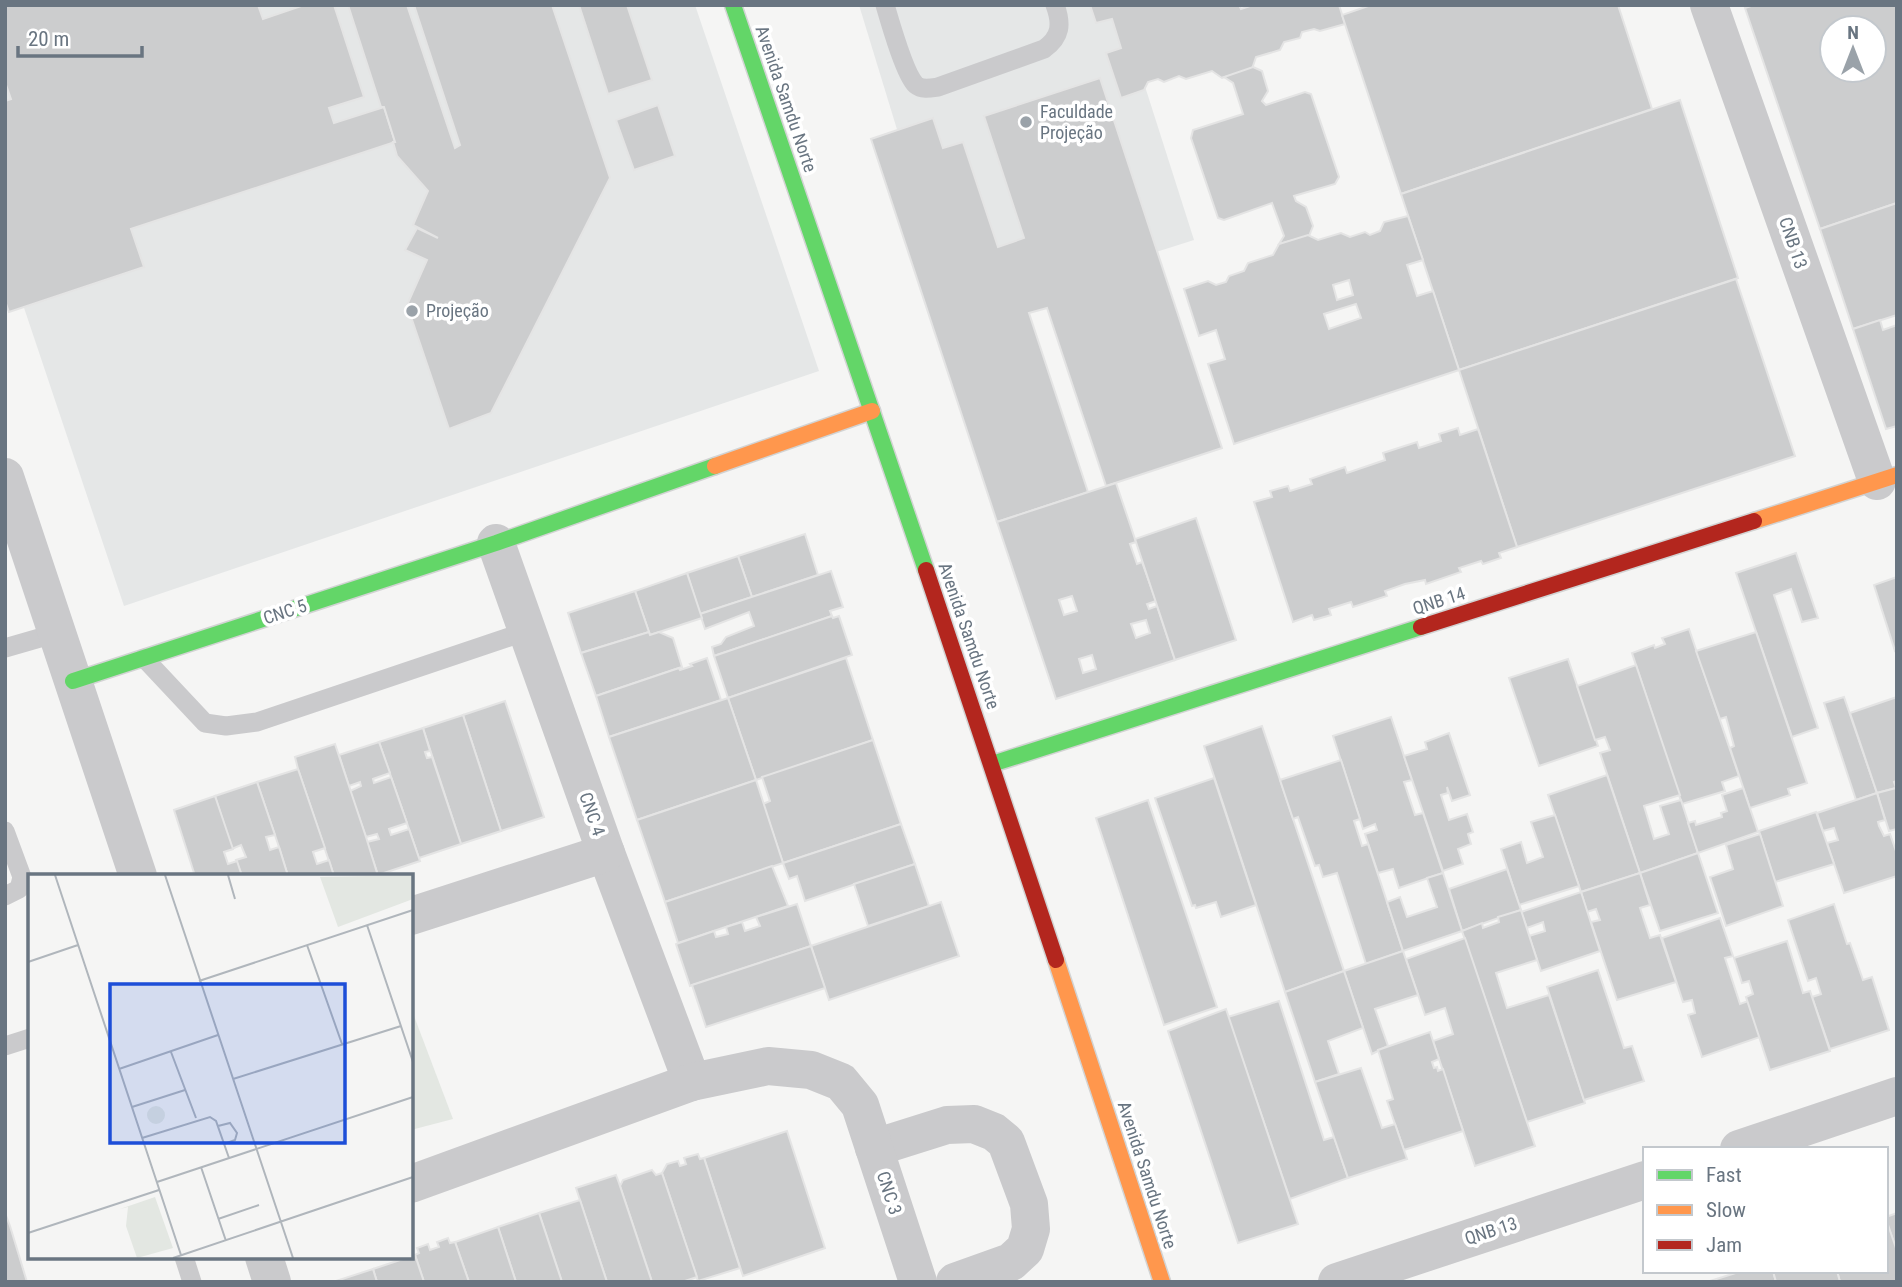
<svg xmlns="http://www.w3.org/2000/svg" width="1902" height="1287" font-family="'Roboto Condensed',sans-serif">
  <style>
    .built { fill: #e5e7e7 }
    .green { fill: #e3e7e2 }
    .building { fill: #cccdce; stroke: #e4e4e4; stroke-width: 2; fill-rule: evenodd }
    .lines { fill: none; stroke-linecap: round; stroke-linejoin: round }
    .fast-casing { stroke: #d2d3d3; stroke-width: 19 }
    .slow-casing { stroke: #d2d3d3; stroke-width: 19 }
    .jam-casing { stroke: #d2d3d3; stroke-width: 19 }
    .lane { stroke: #cacacc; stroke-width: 19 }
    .street { stroke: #cacacc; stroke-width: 38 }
    .fast { stroke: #63d668; stroke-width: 16 }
    .slow { stroke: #ff974d; stroke-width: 16 }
    .jam { stroke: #b3261e; stroke-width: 16 }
    .poi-dot { fill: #9aa2a9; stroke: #fff; stroke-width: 2.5 }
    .labels { text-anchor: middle; stroke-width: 7; stroke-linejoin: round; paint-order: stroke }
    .street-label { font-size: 18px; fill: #697581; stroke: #fff }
    .poi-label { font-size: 18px; fill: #697581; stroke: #fff; text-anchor: start }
    .inset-road { fill: none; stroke: #b0b6bc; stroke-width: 2 }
    .view { fill: #1d4ed8; fill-opacity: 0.15; stroke: #1d4ed8; stroke-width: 3.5 }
    .inset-edge { fill: none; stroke: #697581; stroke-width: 3.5 }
  </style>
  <rect width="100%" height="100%" fill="#f5f5f4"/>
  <g class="built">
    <polygon points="5,5 695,5 819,371 124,606 5,251"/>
    <polygon points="859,5 1119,5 1194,240 954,316"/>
  </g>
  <polygon class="green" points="411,1008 453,1119 411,1130"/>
  <g class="building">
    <polygon points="5,5 258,5 263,19 304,5 334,5 364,97 329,108 334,123 384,107 395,142 131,229 144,267 9,312 5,301 5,101 11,99 5,82"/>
    <polygon points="348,5 407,5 455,148 460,145 414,5 552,5 610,178 491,413 449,429 407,305 427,260 405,250 417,228 438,238 413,225 428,191 397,156 393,142 395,142 384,107 381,107"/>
    <polygon points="579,5 627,5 652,80 608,94"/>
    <polygon points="1090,5 1239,5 1241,9 1253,5 1339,5 1345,24 1320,31 1314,29 1302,32 1300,38 1284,42 1280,50 1256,57 1252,69 1222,78 1212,71 1186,79 1179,76 1164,82 1158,79 1148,82 1144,90 1121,98 1106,53 1121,48 1112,19 1096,23"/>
    <polygon points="1371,5 1618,5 1652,109 1401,194 1342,15"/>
    <path d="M1754 5H1897V203L1820 229 1745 8ZM1832 28H1874V70H1832Z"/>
    <polygon points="1253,67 1262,71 1268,91 1262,101 1266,105 1305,92 1311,94 1339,177 1335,184 1294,196 1296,201 1306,207 1313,226 1309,236 1279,244 1284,236 1272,203 1224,220 1218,218 1191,138 1193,130 1243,114 1233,83 1224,77"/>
    <polygon points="1100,78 1222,448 1106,486 1047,308 1029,313 1088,492 997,522 871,139 933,118 943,148 963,142 998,247 1024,238 984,116"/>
    <polygon points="1680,100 1738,278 1459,370 1401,194"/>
    <polygon points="658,105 675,156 634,170 616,120"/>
    <polygon points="1897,203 1897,315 1853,329 1820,229"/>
    <path d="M1408 216 1423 260 1407 265 1417 296 1433 291 1459 370 1234 444 1208 364 1225 359 1216 330 1199 336 1184 289 1208 281 1216 285 1226 282 1229 276 1244 271 1248 263 1273 255 1279 244 1308 235 1318 240 1341 233 1350 237 1365 232 1370 235 1380 231 1384 222ZM1349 280 1353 295 1337 300 1333 285ZM1356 304 1361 318 1329 329 1324 314Z"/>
    <polygon points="1736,279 1795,456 1517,547 1459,370"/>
    <polygon points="1880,320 1883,330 1897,325 1897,426 1886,429 1853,329"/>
    <polygon points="1458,428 1460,435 1478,429 1517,547 1499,553 1501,558 1483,564 1481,561 1459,568 1461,572 1426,584 1425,580 1405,584 1385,591 1387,596 1353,607 1351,602 1329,609 1331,615 1314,620 1312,615 1293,622 1254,502 1272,497 1270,491 1288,486 1290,491 1312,484 1310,479 1345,467 1347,473 1385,460 1383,453 1417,442 1419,448 1441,441 1439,434"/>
    <path d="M1116 483 1136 542 1130 544 1137 564 1142 562 1156 601 1147 604 1149 609 1157 606 1175 660 1056 699 997 522ZM1072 596 1077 611 1064 615 1059 600ZM1146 620 1150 633 1136 638 1131 624ZM1092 655 1096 669 1083 673 1079 659Z"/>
    <polygon points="1196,518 1236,640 1175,660 1135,539"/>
    <polygon points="805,534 818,575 752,597 738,556"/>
    <polygon points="1796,553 1818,618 1802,622 1791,589 1774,595 1818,728 1792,737 1736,573"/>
    <polygon points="738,556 752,597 700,614 687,573"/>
    <polygon points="831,571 843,607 830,611 832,616 714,656 712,647 721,644 726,637 754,626 749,612 705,629 700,614"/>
    <polygon points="687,573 702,618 650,635 635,591"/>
    <polygon points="1897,577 1897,650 1895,651 1874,585"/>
    <polygon points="635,591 649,632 581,653 568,613"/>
    <polygon points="832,616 833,618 839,616 852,655 728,698 714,656"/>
    <polygon points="1689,629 1739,776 1722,782 1725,791 1682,804 1632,653 1654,645 1655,648 1665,644 1662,638"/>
    <polygon points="649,632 650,635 659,632 673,638 682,667 596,696 581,653"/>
    <polygon points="1756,632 1807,783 1788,789 1790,795 1750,808 1730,748 1734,746 1726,717 1720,719 1696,651"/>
    <polygon points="707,658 721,700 609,737 596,696 679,668 680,670 692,666 690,664"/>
    <polygon points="846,658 873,740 756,780 728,698"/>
    <polygon points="1568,659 1598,746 1539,766 1509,678"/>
    <polygon points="1636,665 1680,795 1644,806 1654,839 1669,834 1660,806 1681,800 1698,853 1640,873 1600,753 1610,750 1605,737 1595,740 1577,686"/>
    <polygon points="1844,697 1877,793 1856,800 1824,703"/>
    <polygon points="1897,697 1897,781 1894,782 1896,788 1877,793 1850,713"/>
    <polygon points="728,698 756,780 637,820 609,737"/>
    <polygon points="505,701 544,817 501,831 463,715"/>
    <polygon points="463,715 501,831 461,844 423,728"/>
    <polygon points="1391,717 1412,780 1404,782 1415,815 1423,813 1443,873 1399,888 1393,869 1378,873 1365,834 1377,830 1375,824 1363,829 1333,736"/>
    <polygon points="1262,726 1344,971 1285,992 1204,746"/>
    <polygon points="423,728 430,751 425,752 427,758 432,757 461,844 419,858 379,742"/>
    <polygon points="1449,733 1470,795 1452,801 1447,787 1448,793 1441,795 1449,820 1467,814 1473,832 1468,834 1471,844 1458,849 1463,864 1443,871 1404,756 1427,749 1425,742"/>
    <polygon points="873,740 901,824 783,863 763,804 770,801 762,777"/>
    <polygon points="379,742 390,773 373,779 374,783 391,777 407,823 389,829 391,835 409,829 420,861 378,875 367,842 379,839 377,834 366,837 350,791 361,786 360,782 349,786 339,755"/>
    <polygon points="335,744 366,837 378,876 334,876 298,769 295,757"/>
    <polygon points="1341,760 1360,819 1354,821 1362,846 1368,844 1403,951 1366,964 1337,873 1323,877 1319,865 1315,866 1298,817 1293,819 1280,780"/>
    <polygon points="298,769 325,848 313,852 317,864 329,860 334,876 288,876 279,847 257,782"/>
    <polygon points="1607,775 1640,873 1581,892 1548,795"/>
    <polygon points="1214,778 1256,905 1221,917 1216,902 1196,908 1195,905 1192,906 1155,798"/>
    <polygon points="756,780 783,863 665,902 637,820"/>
    <polygon points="257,782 275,835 266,837 270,850 279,847 288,876 242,876 236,860 246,857 241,845 232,849 215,796"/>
    <polygon points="1743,788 1758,832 1698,853 1688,823 1695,821 1696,825 1722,817 1721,813 1727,811 1722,795"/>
    <polygon points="1896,788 1897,829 1889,831 1877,793"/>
    <polygon points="1877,793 1885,820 1878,822 1879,826 1884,836 1890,834 1897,854 1897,876 1844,893 1827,843 1838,840 1834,828 1823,831 1817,813"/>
    <polygon points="215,796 233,849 224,852 228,864 237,861 242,876 195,876 174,810"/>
    <polygon points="1148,800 1217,1007 1164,1025 1096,818"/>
    <polygon points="1816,812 1834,864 1775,882 1759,831"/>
    <polygon points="1555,815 1579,886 1519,905 1501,849 1521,842 1527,863 1543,857 1531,822"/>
    <polygon points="901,824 915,864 805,901 797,876 789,879 783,863"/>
    <polygon points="1760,834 1783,906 1726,926 1710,877 1733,869 1726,845"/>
    <polygon points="1698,853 1718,913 1660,931 1640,873"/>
    <polygon points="915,864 929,906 868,926 854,884"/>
    <polygon points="772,866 788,906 678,943 665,902"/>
    <polygon points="1507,869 1521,910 1462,931 1449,889"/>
    <polygon points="1443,873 1462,931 1403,951 1387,902 1400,897 1407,917 1437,907 1427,878"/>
    <polygon points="1640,873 1650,905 1640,908 1650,938 1660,935 1676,982 1617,1000 1591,922 1600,920 1596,909 1587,912 1581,892"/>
    <polygon points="1581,892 1600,951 1541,971 1529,936 1545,931 1543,922 1527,928 1521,912"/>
    <polygon points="941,902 959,956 829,1000 811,946"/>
    <polygon points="797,904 811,946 690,986 676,944 714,931 716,937 728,934 726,927 742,922 745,931 760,926 756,917"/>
    <polygon points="1834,904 1847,944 1850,943 1863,980 1872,977 1889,1030 1830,1049 1812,997 1821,994 1816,978 1808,981 1788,920"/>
    <polygon points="1521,910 1537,960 1496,973 1507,1008 1549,995 1585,1103 1527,1122 1462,931 1482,923 1483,928 1499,922 1498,917"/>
    <polygon points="1720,918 1733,956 1725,958 1740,1004 1748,1001 1760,1037 1702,1057 1688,1015 1695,1013 1692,1000 1683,1002 1662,938"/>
    <polygon points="1465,938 1535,1146 1475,1166 1433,1041 1453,1034 1445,1008 1425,1015 1406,959"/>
    <polygon points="1787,941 1803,993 1810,991 1830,1051 1770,1070 1746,997 1753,994 1749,981 1742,983 1734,958"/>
    <polygon points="811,946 825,988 706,1027 692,985"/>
    <polygon points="1403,951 1418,995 1375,1009 1388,1046 1372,1054 1344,971"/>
    <polygon points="1598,970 1624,1048 1632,1046 1644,1081 1584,1100 1547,987"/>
    <polygon points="1344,971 1363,1028 1328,1041 1339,1074 1315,1082 1285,992"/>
    <polygon points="1279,1001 1324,1140 1334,1137 1348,1178 1290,1199 1228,1017"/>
    <polygon points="1226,1009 1298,1224 1238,1243 1168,1031"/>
    <polygon points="1430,1032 1439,1059 1432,1062 1434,1068 1437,1067 1438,1071 1443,1069 1463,1131 1404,1150 1387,1101 1393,1099 1378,1050"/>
    <polygon points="1361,1068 1382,1128 1395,1124 1407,1159 1348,1178 1315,1082"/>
    <polygon points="787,1131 825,1248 743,1276 704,1158"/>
    <polygon points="698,1154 700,1159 704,1158 740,1268 698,1281 662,1173 667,1164 678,1161 680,1166 686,1164 684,1158"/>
    <polygon points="652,1170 656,1175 662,1173 697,1277 682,1282 652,1282 620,1186 623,1180"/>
    <polygon points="616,1175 619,1183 652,1282 607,1282 576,1188"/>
    <polygon points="580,1200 607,1282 562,1282 539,1213"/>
    <polygon points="5,1213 10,1226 27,1282 5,1282"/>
    <polygon points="539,1213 562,1282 516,1282 498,1227"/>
    <polygon points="1897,1213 1897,1251 1886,1221 1886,1217"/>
    <polygon points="1887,1222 1897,1251 1897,1282 1840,1282 1837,1271 1886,1271"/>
    <polygon points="498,1227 516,1282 469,1282 455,1242"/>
    <polygon points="448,1238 450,1243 455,1242 469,1282 424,1282 415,1255 419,1253 417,1248 428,1244 430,1250 439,1247 437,1242"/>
    <polygon points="415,1255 424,1282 377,1282 373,1269"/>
    <polygon points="373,1269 377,1282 333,1282"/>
    <polygon points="1742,1271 1773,1271 1776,1282 1710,1281"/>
    <polygon points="1773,1271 1837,1271 1840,1282 1776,1282"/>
  </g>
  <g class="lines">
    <g class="fast-casing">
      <g id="fast">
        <polyline points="733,5 926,570"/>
        <polyline points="73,681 496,543 715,466"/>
        <polyline points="992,764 1421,627"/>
      </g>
    </g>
    <g class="slow-casing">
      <g id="slow">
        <polyline points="715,466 872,411"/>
        <polyline points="1754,521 1897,475"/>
        <polyline points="1056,960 1162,1282"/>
      </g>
    </g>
    <g class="jam-casing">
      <g id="jam">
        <polyline points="926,570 1056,960"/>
        <polyline points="1421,627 1754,521"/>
      </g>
    </g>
    <g class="lane">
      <path d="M885 5C890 22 905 75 916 85 922 90 931 88 938 87L1044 49C1061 37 1062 24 1055 5"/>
      <polyline points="5,648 57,633"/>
      <polyline points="144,658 205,723 226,726 257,722 527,631"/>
      <polyline points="5,831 22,877 19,889 5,896"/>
      <polyline points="5,1046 30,1038"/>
      <polyline points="184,1257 192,1282"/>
    </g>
    <g class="street">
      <polyline points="1709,5 1877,481"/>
      <polyline points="5,477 138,876"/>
      <polyline points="496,543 606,853 692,1082"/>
      <polyline points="411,916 606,853"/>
      <polyline points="874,1148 947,1125 974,1124 994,1132 1006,1142 1029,1204 1031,1229 1025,1249 1011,1262 955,1282"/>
      <polyline points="1739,1149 1897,1096"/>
      <polyline points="411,1184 692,1082 768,1066 811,1070 841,1082 860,1105 918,1282"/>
      <polyline points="264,1257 272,1282"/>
      <polyline points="1337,1282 1645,1180"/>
    </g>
    <use href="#fast" class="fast"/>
    <use href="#slow" class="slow"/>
    <use href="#jam" class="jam"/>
  </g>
  <g class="poi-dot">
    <circle cx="1026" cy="122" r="7"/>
    <circle cx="412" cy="311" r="7"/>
  </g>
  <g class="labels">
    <g class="street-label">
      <text transform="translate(786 99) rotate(71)" y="6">Avenida Samdu Norte</text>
      <text transform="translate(1793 243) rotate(71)" y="6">CNB 13</text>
      <text transform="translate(1439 601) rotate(-18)" y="6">QNB 14</text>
      <text transform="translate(285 612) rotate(-18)" y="6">CNC 5</text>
      <text transform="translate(969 636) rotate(71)" y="6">Avenida Samdu Norte</text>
      <text transform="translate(592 814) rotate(71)" y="6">CNC 4</text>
      <text transform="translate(1147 1175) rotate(72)" y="6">Avenida Samdu Norte</text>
      <text transform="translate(889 1193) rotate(72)" y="6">CNC 3</text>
      <text transform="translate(1491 1231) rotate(-18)" y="6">QNB 13</text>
    </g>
    <g class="poi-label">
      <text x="1040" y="118">Faculdade<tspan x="1040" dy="21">Projeção</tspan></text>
      <text x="426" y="317">Projeção</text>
    </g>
  </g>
  <g transform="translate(28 874)">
    <rect width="385" height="385" fill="#f5f5f4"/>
    <path d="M385 1V25L310 53 292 3ZM119 241a9 9 0 1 1 18 0a9 9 0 1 1-18 0ZM127 323 145 374 109 384 98 352 100 333 92 335Z" fill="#e3e7e2"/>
    <path class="inset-road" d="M27 1 153 381M137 1 265 384M200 1 207 25M339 51 385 188M279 71 314 170M0 88 50 71M171 107 385 36M143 178 168 244M91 195 190 161M205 205 373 152M104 233 157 216M190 252 202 249 209 259 207 266 196 270M114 264 182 243 188 247 201 284M173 293 198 367M129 308 385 223M190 345 231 331M0 359 131 316M145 384 385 303"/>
    <path class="view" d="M82 110H317V269H82Z"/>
    <rect width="385" height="385" class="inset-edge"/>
  </g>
  <rect width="1902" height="1287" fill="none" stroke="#697581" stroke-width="14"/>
  <rect x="1643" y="1147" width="245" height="126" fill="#ffffff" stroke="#c3c8cd" stroke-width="2"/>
  <rect x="1657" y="1170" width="35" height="10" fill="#63d668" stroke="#c3c8cd" stroke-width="2"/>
  <text x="1706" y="1182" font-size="21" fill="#697581">Fast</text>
  <rect x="1657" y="1205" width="35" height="10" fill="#ff974d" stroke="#c3c8cd" stroke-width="2"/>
  <text x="1706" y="1217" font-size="21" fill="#697581">Slow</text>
  <rect x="1657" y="1240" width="35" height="10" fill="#b3261e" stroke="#c3c8cd" stroke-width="2"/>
  <text x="1706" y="1252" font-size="21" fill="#697581">Jam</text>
  <g transform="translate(1853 49)"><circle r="33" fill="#ffffff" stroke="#c3c8cd" stroke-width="2"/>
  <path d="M0-5L12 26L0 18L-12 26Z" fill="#9aa2a9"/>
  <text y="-10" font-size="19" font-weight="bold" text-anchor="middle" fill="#697581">N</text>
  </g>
  <path d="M18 46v10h124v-10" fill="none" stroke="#697581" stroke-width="3.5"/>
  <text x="28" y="46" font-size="21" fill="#697581" stroke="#ffffff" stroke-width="5" paint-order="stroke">20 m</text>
</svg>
